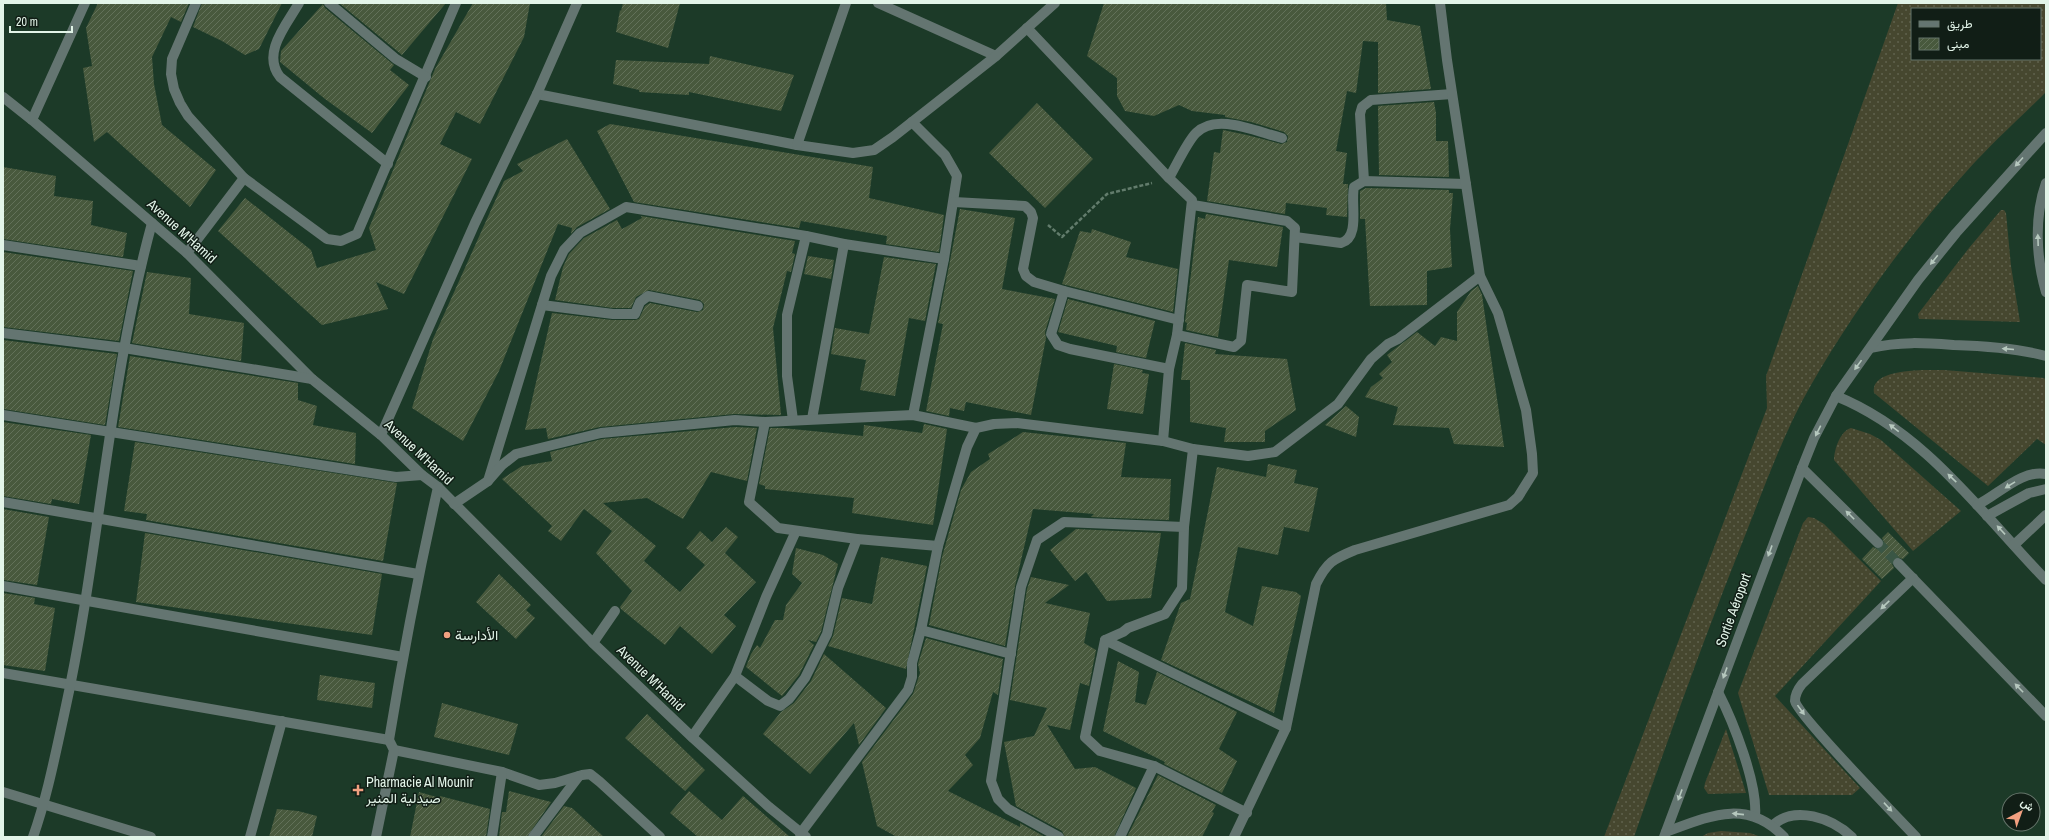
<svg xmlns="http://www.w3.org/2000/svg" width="2049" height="840" font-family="'Archivo Narrow',Vazirmatn,sans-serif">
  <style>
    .grass { fill: url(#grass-dots); fill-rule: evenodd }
    .building { fill: url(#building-hatch) }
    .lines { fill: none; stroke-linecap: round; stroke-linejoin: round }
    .minor-tunnel { stroke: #3a5645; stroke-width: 10; stroke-dasharray: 10 5; stroke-linecap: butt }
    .path { stroke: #627c6c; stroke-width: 2.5; stroke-dasharray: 4 2; stroke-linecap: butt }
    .minor { stroke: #647571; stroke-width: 10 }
    .oneway { fill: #b6c8be }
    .poi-dot { fill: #f2a080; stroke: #111e16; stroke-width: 1.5 }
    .labels { text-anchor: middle; stroke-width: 3; stroke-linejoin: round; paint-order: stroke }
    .street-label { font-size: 14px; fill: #e2f4e8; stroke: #111e16 }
    .poi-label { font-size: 14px; fill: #e2f4e8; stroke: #111e16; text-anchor: start }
  </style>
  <defs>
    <pattern id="grass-dots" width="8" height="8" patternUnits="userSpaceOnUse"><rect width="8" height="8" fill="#46472f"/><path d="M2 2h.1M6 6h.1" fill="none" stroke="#60624d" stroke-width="1.8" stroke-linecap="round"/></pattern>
    <pattern id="building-hatch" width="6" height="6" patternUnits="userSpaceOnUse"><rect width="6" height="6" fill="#48593d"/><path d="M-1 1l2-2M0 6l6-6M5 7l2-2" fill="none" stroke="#627159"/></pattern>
  </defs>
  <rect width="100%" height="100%" fill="#1c3a28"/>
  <g class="grass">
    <path d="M1898 3H2046V92C2019 119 1991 144 1966 172 1907 237 1855 309 1811 385 1785 430 1767 480 1748 528 1707 630 1670 733 1634 837H1604L1767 408 1766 376ZM1912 9H2040V59H1912Z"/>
    <polygon points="2001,210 2004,210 2006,213 2011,266 2020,322 1919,319 1918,314 1969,248"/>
    <path d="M1944 370 2044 378 2046 380V445L2037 439 1988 486 1874 393C1869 367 1930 370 1944 370Z"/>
    <path d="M1851 428 1870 434 1881 440 1961 511 1913 551 1834 460C1834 450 1840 431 1851 428Z"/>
    <polygon points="1808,517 1814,518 1824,524 1881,581 1775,696 1860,788 1852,795 1769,795 1738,693 1803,523"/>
    <polygon points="1726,729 1746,793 1708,794 1704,788 1705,783"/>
    <polygon points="1721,831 1750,833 1761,837 1701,837 1708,833"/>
  </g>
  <g class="building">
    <polygon points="98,3 189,3 181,22 171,17 152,57 154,84 162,125 216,170 190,207 107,132 94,142 83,68 92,66 86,28"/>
    <polygon points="202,3 282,3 259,49 245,55 222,41 193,27"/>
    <polygon points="339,3 446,3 402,55"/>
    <polygon points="473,3 530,3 524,37 480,124 456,112 440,144 472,159 404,294 376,282 388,309 322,325 218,231 245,198 311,250 317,268 376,250 369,228 435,69"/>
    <polygon points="623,3 680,3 668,48 616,32 620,10 621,11"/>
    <polygon points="1104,3 1386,3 1387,20 1420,26 1431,89 1378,93 1378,42 1363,41 1356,93 1347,91 1336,151 1347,153 1343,184 1348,184 1347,217 1326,215 1327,208 1286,203 1285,214 1207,201 1214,152 1220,153 1223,130 1247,135 1281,144 1287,142 1288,136 1284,132 1251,122 1225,117 1225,115 1192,111 1179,105 1154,116 1125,111 1117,96 1117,78 1087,56"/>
    <polygon points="323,4 325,8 394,65 390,70 409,85 372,133 325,99 280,62 281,51"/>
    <polygon points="710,56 794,75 781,111 689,92 689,95 639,92 639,90 613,84 616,60 709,64"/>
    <polygon points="1434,102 1436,113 1436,141 1448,141 1449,177 1379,175 1378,106"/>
    <polygon points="1037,103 1093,159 1045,208 989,153"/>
    <polygon points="610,124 873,167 869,198 944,215 939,252 886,244 887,236 801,221 799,228 634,202 597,131"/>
    <polygon points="567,139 610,209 577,227 571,234 572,228 558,224 499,371 463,441 412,408 433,339 504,181 523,171 517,164"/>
    <polygon points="3,167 56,176 54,196 93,201 91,225 127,233 123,257 3,239"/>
    <polygon points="1366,188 1449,190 1449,193 1453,193 1450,229 1452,267 1427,271 1427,305 1370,306 1365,219 1360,219 1360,191"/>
    <polygon points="960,209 1015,218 1002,289 1055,299 1045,332 1046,338 1031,415 966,402 964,411 950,408 949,416 926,411 943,324 938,323"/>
    <polygon points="1206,214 1283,227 1277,267 1229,260 1218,337 1186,330 1187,323 1185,322 1198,217 1205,219"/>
    <polygon points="641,216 795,241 792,253 795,254 791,272 787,271 773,328 781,415 734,414 600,427 548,439 546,428 525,430 552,313 612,320 635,320 639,319 645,306 650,303 697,312 703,310 704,304 700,300 649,290 636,297 631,308 613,308 555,300 563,267 569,254 584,238 617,220 622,229 642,218"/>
    <polygon points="1092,229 1131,242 1126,257 1178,269 1173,312 1062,284 1080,231 1091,233"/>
    <polygon points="3,252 133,271 119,341 3,327"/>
    <polygon points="808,256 834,260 831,279 804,274"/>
    <polygon points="884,257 936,264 925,321 909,318 895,396 860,390 866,360 831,354 835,328 869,334"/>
    <polygon points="147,272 191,278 189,314 244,323 241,361 132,343"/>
    <polygon points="1478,286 1482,295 1504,447 1454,444 1449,428 1393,425 1398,407 1365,397 1371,387 1383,378 1379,374 1392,362 1387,355 1417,332 1435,346 1441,337 1457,341 1457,312 1471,291"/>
    <polygon points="1068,299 1155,321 1146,358 1116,352 1117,346 1058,332"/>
    <polygon points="3,340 117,354 105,425 3,409"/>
    <polygon points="1185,343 1216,350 1215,354 1287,359 1296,410 1265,431 1265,442 1224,442 1226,428 1190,422 1190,380 1181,380"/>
    <polygon points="130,356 298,383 298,400 317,406 313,425 356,433 355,464 118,427"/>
    <polygon points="1114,364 1143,370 1142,373 1149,374 1143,414 1107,409"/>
    <polygon points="1346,406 1359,417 1356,437 1325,425"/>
    <polygon points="3,422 91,435 79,504 52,499 51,504 3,496"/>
    <polygon points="924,424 947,429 933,525 852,513 854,498 765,489 765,486 759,484 770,428 782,428 863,436 864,425 922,433"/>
    <polygon points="735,427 757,428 747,481 711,472 683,519 647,498 603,503 656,546 644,561 680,592 705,565 686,548 700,531 712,542 726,527 738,537 725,553 756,582 724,615 736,626 712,654 680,626 665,645 621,609 620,607 632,591 596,553 612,531 584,509 561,541 548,531 552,526 502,479 522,466 552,461 550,452 602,439"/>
    <polygon points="1023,432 1126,443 1121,477 1171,479 1169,520 1091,517 1094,514 1033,509 1015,586 1005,646 929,625 942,557 961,490 971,472 990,459 988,454"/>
    <polygon points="135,442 397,483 383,561 146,520 147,514 124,511"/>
    <polygon points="1268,464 1297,470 1294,483 1318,488 1309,532 1284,527 1278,555 1238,547 1225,612 1253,626 1262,586 1296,592 1301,596 1274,713 1161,660 1181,603 1190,599 1217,467 1266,477"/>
    <polygon points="3,509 49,517 37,585 3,580"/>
    <polygon points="1076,529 1161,533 1151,598 1107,601 1086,572 1075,581 1050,550"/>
    <polygon points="1888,532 1909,553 1903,559 1897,557 1893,559 1892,564 1894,568 1882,579 1862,559 1873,547 1877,549 1882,548 1884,542 1882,538"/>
    <polygon points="145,533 382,574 372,635 136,602"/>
    <polygon points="796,548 823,555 838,564 821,632 816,642 808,640 814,645 799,675 782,696 746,667 751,654 757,645 760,648 775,620 783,620 786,605 802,583 792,574"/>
    <polygon points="881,557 927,566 906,669 828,646 833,636 842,598 872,604"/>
    <polygon points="499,574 531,605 526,610 535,618 516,639 476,602"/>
    <polygon points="1031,577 1069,585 1045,603 1090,613 1084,643 1096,650 1089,686 1080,683 1070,730 1047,725 1075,769 1095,767 1136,788 1114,837 1065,837 1062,831 1016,806 1004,742 1034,736 1047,708 1010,700 1027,589"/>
    <polygon points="3,593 35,598 34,604 55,608 45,671 3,665"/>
    <polygon points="926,638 1003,659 998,695 993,692 980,738 965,755 973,765 948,791 1020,827 1020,823 1045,837 897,837 877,826 862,762 913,694 920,673 918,664"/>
    <polygon points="824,654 886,708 859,745 854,723 810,774 763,734 781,712 794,703 811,681"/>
    <polygon points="1118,661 1139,672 1135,702 1146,705 1157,672 1237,712 1219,749 1237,761 1222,793 1164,764 1165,762 1103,731"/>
    <polygon points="320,675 375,683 372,708 317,700"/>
    <polygon points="442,703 518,724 509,755 434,737"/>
    <polygon points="647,714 705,770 685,791 625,738"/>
    <polygon points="1158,775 1216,805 1212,812 1214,813 1202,837 1127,837"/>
    <polygon points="509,791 551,802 527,837 499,837 502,812 506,812"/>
    <polygon points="689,791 722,820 743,796 790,837 698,837 670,813"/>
    <polygon points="419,792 440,798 440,796 490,809 486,837 410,837"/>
    <polygon points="564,806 572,808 604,837 541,837"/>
    <polygon points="277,809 298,811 317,816 312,837 269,837"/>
  </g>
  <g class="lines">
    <polyline class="minor-tunnel" points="1878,543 1898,563"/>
    <polyline class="path" points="1048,225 1062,237 1107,194 1152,183"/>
    <g class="minor">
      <polyline points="196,3 172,59 171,74 174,89 180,103 188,116 244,178 327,239 341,241 357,234 456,3"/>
      <path d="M299 3C287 24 261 53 280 77L388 164"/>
      <polyline points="329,3 396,59 426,77"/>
      <polyline points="878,3 996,56"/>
      <polyline points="1027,28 1169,178 1192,200 1177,335 1169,369 1163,441"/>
      <polyline points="537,94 797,145 853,153 874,150 893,137 996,56 1055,3"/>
      <polyline points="3,97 32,120 187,253 312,379 381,435 422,475 438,487 593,643 692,737 769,807 806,837"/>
      <polyline points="32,120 85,3"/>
      <polyline points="912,122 945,155 957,176 944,259 913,415"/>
      <polyline points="797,145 846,3"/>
      <path d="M1169 178C1176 166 1187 142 1196 133 1216 112 1257 132 1282 138"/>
      <polyline points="1364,181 1360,114 1362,107 1371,100 1452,94"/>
      <path d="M2046 183C2034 217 2036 258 2046 292"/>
      <polyline points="954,202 1025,206 1031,212 1033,218 1023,269 1026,276 1034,282 1064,291 1179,320"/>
      <path d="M1295 237 1341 243C1361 237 1350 203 1354 187L1364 181 1466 184"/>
      <polyline points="3,245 141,266"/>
      <polyline points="187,253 244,178"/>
      <polyline points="1064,291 1051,334 1058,345 1070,349 1169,369"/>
      <polyline points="542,305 613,314 635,314 640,302 648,296 698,306"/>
      <polyline points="3,333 124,348 312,379"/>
      <polyline points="1177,335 1234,347 1241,341 1247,285 1292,292 1295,228 1287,221 1193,205"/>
      <path d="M1871 348C1899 341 1926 343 1954 345 1985 346 2016 348 2046 356"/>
      <path d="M1836 396C1925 432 1981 513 2046 580"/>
      <polyline points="3,415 396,477 422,475"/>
      <polyline points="812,419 844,244"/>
      <polyline points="793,420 787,376 787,315 806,236"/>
      <polyline points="765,422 749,502 778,528 857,539 938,546"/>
      <polyline points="381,435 475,223 537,94 577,3"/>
      <polyline points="1193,449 1248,456 1275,452 1338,404 1371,359 1388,344 1398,339 1480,276"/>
      <polyline points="1802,468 1878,543"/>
      <polyline points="488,481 542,305 551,276 564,250 580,233 626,207 806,236 844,244 944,259"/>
      <polyline points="3,502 418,574"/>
      <polyline points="454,504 488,481 502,465 516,454 601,433 735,420 765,422 913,415 976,428"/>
      <path d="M1977 505C1998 495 2022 469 2046 474"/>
      <polyline points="1987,516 2029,493 2046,489"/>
      <polyline points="2014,545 2046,515"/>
      <polyline points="1898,563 2046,716"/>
      <path d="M1913 578 1802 684C1798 689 1795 695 1795 701 1797 714 1899 819 1916 837"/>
      <polyline points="3,586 403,657"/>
      <polyline points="921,630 1011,654"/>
      <polyline points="1105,640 1286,728"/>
      <polyline points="593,643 615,611"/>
      <polyline points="3,673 389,740"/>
      <polyline points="735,676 768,701 780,706 789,699 805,678 827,634 838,588 857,539"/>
      <path d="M1718 692C1733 721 1758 784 1755 816"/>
      <polyline points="692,737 735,676 766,597 796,531"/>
      <polyline points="394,750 502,772 539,785 555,783 582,775 590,774 600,782 660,837"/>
      <polyline points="3,792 151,837"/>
      <path d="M1773 825C1795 805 1832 818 1852 837"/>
      <path d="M1666 832C1709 816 1747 798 1784 837"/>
      <polyline points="800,834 908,690 912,677 912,663 921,630 938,546 967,447 976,428 994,424 1017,423 1163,441 1193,449 1184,527 1182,588 1165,614 1128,628 1123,632 1105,640 1085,737 1100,751 1154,766 1247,813"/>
      <path d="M33 837C47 797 55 756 64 715 100 552 108 384 152 223"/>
      <polyline points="250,837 282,721"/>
      <path d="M376 837 394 750 389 740C403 655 419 571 438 487"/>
      <polyline points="492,837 502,772"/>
      <polyline points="533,837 579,776"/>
      <polyline points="1059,837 1008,809 998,799 991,781 1021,587 1037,540 1064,522 1184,527"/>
      <polyline points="1120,837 1154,766"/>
      <path d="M1234 837 1286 728 1316 584C1327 562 1333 559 1355 550L1509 505 1518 497 1533 473 1532 454 1526 410 1498 313 1480 276 1447 60 1440 3"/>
      <polyline points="1664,837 1802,468 1814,438 1836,396 1918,280 1956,233 2046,133"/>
    </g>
  </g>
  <defs><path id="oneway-solid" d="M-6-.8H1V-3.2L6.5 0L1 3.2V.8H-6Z"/></defs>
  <g class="oneway">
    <use href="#oneway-solid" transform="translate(2019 162) rotate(132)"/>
    <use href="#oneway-solid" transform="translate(2038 240) rotate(-92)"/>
    <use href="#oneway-solid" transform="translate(1934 260) rotate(129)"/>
    <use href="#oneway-solid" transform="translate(2008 349) rotate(-175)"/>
    <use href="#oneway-solid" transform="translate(1858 365) rotate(126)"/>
    <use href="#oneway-solid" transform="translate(1894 428) rotate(-143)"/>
    <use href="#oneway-solid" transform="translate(1818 431) rotate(117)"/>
    <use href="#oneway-solid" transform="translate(1952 478) rotate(-136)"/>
    <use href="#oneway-solid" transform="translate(2010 485) rotate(148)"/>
    <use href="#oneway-solid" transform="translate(1850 515) rotate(-135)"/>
    <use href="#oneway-solid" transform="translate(2001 530) rotate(-133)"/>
    <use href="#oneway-solid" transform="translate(1770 551) rotate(110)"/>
    <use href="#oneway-solid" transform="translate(1885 605) rotate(136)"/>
    <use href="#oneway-solid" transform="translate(1725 673) rotate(110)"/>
    <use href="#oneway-solid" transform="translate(2019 688) rotate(-134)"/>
    <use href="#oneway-solid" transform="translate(1801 710) rotate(54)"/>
    <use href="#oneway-solid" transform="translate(1680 795) rotate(110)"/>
    <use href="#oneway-solid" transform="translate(1888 807) rotate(47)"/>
    <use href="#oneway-solid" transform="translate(1738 814) rotate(-174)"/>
  </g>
  <g class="poi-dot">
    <circle cx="447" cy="635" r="4"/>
    <path d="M356 784h4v4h4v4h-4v4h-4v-4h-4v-4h4z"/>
  </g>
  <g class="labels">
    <g class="street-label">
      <text transform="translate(182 231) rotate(42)" y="5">Avenue M'Hamid</text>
      <text transform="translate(419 452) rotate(43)" y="5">Avenue M'Hamid</text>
      <text transform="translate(1733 610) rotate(-70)" y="5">Sortie Aéroport</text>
      <text transform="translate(651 678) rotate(44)" y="5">Avenue M'Hamid</text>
    </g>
    <g class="poi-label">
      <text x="455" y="640">الأدارسة</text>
      <text x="366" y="787">Pharmacie Al Mounir<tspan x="366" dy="16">صيدلية المنير</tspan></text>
    </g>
  </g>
  <rect width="2049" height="840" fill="none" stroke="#e2f4e8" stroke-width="8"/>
  <rect x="1911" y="8" width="130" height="52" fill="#111e16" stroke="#65746a"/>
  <rect x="1919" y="21" width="20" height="6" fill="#647571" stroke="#65746a"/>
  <text x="1947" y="28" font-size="12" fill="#e2f4e8">طريق</text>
  <rect x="1919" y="38" width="20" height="12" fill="url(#building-hatch)" stroke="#65746a"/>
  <text x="1947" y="48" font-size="12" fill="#e2f4e8">مبنى</text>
  <g transform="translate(2021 812) rotate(41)"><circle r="19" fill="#111e16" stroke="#65746a"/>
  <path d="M0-3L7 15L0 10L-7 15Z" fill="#f2a080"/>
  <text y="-6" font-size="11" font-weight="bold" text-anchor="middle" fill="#e2f4e8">ش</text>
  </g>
  <path d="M10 26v6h62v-6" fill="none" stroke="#e2f4e8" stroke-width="2"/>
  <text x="16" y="26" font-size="12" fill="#e2f4e8" stroke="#111e16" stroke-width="3" paint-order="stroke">20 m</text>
</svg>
